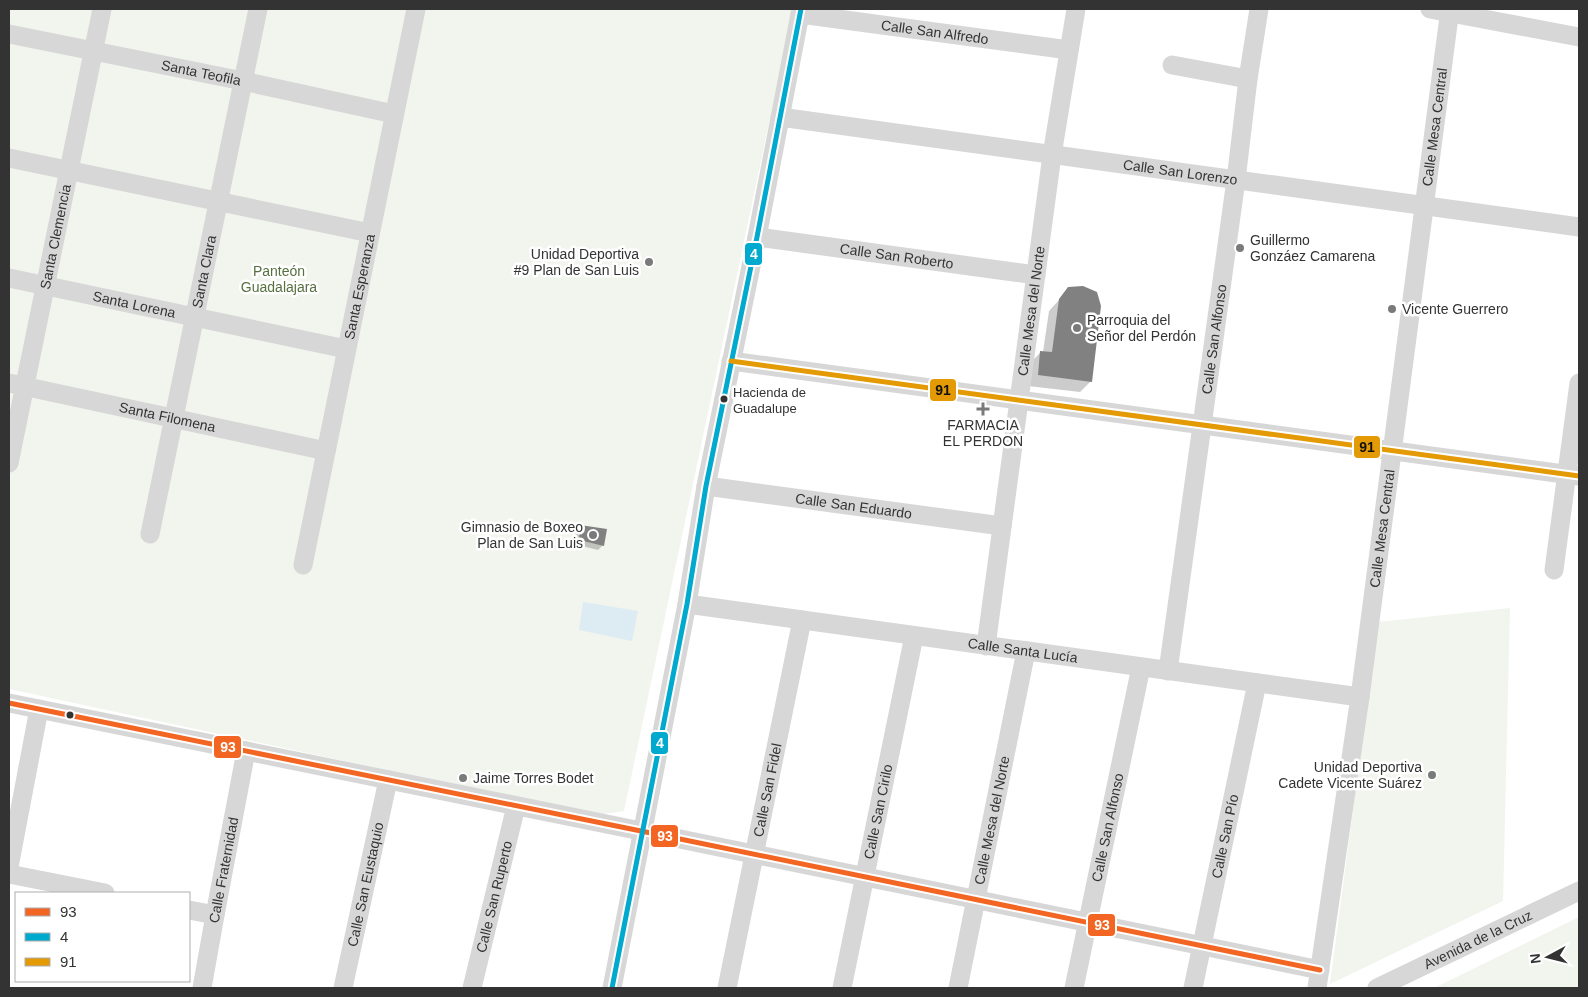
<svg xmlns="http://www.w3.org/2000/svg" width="1588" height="997" font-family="Helvetica,sans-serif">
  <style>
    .green { fill: #f1f5ed }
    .water { fill: #ddebf3 }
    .shadow { fill: #0003 }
    .building { fill: #818181 }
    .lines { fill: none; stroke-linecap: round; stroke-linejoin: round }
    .minor { stroke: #d7d7d7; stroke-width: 19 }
    .bus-1-casing { stroke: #fff; stroke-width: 9 }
    .bus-2-casing { stroke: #fff; stroke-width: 9 }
    .bus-3-casing { stroke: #fff; stroke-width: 9 }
    .bus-1 { stroke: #f26522; stroke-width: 5 }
    .bus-2 { stroke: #00a9ce; stroke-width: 5 }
    .bus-3 { stroke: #e39a05; stroke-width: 5 }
    .poi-dot { fill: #7a7a7a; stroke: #fff; stroke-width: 2 }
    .bus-dot { fill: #333; stroke: #fff; stroke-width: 2 }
    .labels { text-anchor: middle; stroke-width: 5; stroke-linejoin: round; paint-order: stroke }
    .bus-label { font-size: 13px; fill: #333; stroke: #fff; text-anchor: start }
    .street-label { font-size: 14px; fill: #333; stroke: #fff }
    .poi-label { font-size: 14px; fill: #333; stroke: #fff; text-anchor: start }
    .park-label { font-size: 14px; fill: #56703f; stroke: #fff }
    .line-badge { stroke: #fff; stroke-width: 2 }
    .badge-label { font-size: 14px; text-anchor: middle; font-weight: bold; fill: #fff }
    .pale-badge-label { font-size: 14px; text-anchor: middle; font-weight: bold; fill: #111 }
  </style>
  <rect width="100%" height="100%" fill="#fff"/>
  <g class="green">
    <polygon points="9,9 793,9 624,811 596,815 9,689"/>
    <polygon points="1510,608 1503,901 1330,984 1378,622"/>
    <polygon points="1579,917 1579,988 1434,988"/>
  </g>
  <polygon class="water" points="583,602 638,611 632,641 579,630"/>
  <g class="shadow">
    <polygon points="1069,289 1091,381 1080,392 1028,386 1030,363 1041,352 1043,352 1049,311"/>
    <polygon points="581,526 603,545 598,550 574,544 576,531"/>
  </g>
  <g class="building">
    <polygon points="1083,286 1097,292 1101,306 1092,382 1038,375 1040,351 1052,352 1059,299 1068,287"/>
    <polygon points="580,525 607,529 604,546 579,540"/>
  </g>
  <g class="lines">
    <g class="minor">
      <polyline points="1430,9 1579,37"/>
      <path id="s1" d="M800 14 1069 50"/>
      <path id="s2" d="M9 34 243 81 394 114"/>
      <polyline points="1172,65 1248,79"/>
      <path id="s3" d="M780 117 1579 227"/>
      <polyline points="9,158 370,233"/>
      <path id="s4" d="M757 237 1036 275"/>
      <path id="s5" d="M9 278 346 349"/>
      <polyline points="731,361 1579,476"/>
      <path id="s6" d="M9 383 326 451"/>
      <path id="s7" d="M9 463 102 9"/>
      <path id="s8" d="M706 486 1002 526"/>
      <path id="s9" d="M150 534 258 9"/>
      <path id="s10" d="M303 565 416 9"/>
      <polyline points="1554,570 1579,383"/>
      <path id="s11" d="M687 604 1360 697"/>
      <path id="s12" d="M986 646 1052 155 1076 9"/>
      <path id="s13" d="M1168 671 1236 180 1248 79 1259 9"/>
      <polyline points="9,703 641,831 1320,970"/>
      <polyline points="9,867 39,709"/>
      <polyline points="9,874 105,893"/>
      <polyline points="189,910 215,915"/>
      <path id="s14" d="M202 988 215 915 246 751"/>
      <path id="s15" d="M343 988 388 780"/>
      <path id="s16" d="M472 988 516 806"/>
      <polyline points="612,988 687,604 706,486 757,237 801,9"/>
      <path id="s17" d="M727 988 802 620"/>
      <path id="s18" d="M842 988 914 636"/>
      <path id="s19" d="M958 988 1026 651"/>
      <path id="s20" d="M1074 988 1141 667"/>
      <path id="s21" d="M1193 988 1257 683"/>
      <path id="s22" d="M1317 988 1360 697 1450 9"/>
      <path id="s23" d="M1377 988 1579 891"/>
    </g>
    <g class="bus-1-casing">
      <polyline id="bus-1" points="9,703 641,831 1320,970"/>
    </g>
    <g class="bus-2-casing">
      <polyline id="bus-2" points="612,988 687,604 706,486 757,237 801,9"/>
    </g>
    <g class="bus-3-casing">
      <polyline id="bus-3" points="731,361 1579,476"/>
    </g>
    <use href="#bus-1" class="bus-1"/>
    <use href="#bus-2" class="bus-2"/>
    <use href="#bus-3" class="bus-3"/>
  </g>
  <g class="poi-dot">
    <circle cx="1240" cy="248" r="5"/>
    <circle cx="649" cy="262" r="5"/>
    <circle cx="1392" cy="309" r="5"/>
    <circle cx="1077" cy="328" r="5"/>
    <path d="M980.5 401.5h5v5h5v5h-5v5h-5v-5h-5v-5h5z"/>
    <circle cx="593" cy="535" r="5"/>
    <circle cx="1432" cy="775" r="5"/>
    <circle cx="463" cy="778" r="5"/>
  </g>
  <g class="bus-dot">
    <circle cx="724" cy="399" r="4.5"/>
    <circle cx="70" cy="715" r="4.5"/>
  </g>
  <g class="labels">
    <g class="bus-label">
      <text x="733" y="397">Hacienda de<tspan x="733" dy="16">Guadalupe</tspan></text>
    </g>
    <g class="street-label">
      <text dy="5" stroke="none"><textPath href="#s1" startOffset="136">Calle San Alfredo</textPath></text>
      <text dy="5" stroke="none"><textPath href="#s2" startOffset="196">Santa Teofila</textPath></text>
      <text dy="5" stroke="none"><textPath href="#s22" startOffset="869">Calle Mesa Central</textPath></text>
      <text dy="5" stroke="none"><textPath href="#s3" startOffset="404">Calle San Lorenzo</textPath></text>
      <text dy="5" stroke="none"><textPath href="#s7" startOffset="231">Santa Clemencia</textPath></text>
      <text dy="5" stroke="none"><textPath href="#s4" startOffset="141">Calle San Roberto</textPath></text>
      <text dy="5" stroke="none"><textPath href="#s9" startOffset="268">Santa Clara</textPath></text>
      <text dy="5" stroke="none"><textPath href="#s10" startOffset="284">Santa Esperanza</textPath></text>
      <text dy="5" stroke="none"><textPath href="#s5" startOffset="128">Santa Lorena</textPath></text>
      <text dy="5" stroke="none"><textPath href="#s12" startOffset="338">Calle Mesa del Norte</textPath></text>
      <text dy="5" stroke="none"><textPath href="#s13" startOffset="335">Calle San Alfonso</textPath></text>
      <text dy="5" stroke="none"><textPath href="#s6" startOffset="162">Santa Filomena</textPath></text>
      <text dy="5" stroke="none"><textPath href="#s8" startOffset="149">Calle San Eduardo</textPath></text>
      <text dy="5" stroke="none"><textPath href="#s22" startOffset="464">Calle Mesa Central</textPath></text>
      <text dy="5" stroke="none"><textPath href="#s11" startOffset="339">Calle Santa Lucía</textPath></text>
      <text dy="5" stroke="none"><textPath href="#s17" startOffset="202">Calle San Fidel</textPath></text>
      <text dy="5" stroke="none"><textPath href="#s18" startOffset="180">Calle San Cirilo</textPath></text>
      <text dy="5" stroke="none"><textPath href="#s19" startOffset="171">Calle Mesa del Norte</textPath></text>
      <text dy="5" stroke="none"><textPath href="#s20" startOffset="164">Calle San Alfonso</textPath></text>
      <text dy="5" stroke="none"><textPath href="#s21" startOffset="155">Calle San Pío</textPath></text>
      <text dy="5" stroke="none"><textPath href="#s14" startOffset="120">Calle Fraternidad</textPath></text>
      <text dy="5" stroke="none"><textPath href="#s15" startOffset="106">Calle San Eustaquio</textPath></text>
      <text dy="5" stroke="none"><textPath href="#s16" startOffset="94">Calle San Ruperto</textPath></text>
      <text dy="5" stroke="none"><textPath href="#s23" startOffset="112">Avenida de la Cruz</textPath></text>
    </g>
    <g class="poi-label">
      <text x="1250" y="245">Guillermo<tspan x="1250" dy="16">Gonzáez Camarena</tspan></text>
      <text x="639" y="259" text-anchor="end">Unidad Deportiva<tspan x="639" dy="16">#9 Plan de San Luis</tspan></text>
      <text x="1402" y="314">Vicente Guerrero</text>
      <text x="1087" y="325">Parroquia del<tspan x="1087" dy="16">Señor del Perdón</tspan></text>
      <text x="983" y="430" text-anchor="middle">FARMACIA<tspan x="983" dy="16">EL PERDON</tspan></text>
      <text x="583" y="532" text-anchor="end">Gimnasio de Boxeo<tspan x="583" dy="16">Plan de San Luis</tspan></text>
      <text x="1422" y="772" text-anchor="end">Unidad Deportiva<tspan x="1422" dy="16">Cadete Vicente Suárez</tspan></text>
      <text x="473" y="783">Jaime Torres Bodet</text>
    </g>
    <g class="park-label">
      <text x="279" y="276">Panteón<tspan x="279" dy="16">Guadalajara</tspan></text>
    </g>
  </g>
  <g class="line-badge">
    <rect x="744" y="242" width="19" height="24" rx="5" fill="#00a9ce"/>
    <rect x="929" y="378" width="28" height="24" rx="5" fill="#e39a05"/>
    <rect x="1353" y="435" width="28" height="24" rx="5" fill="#e39a05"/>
    <rect x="650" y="731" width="19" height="24" rx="5" fill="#00a9ce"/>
    <rect x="213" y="735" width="29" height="24" rx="5" fill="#f26522"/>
    <rect x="650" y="824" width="29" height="24" rx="5" fill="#f26522"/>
    <rect x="1087" y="913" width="29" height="24" rx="5" fill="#f26522"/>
  </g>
  <g class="badge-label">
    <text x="754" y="259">4</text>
    <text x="660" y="748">4</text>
    <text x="228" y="752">93</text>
    <text x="665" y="841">93</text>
    <text x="1102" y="930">93</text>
  </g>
  <g class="pale-badge-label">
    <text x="943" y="395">91</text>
    <text x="1367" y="452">91</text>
  </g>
  <rect width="1588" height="997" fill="none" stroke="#333333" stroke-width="20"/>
  <rect x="15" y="892" width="175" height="90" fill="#ffffff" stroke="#adadad"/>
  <rect x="25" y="908" width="25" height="8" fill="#f26522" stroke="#adadad"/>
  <text x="60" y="917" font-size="15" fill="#333333">93</text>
  <rect x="25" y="933" width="25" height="8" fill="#00a9ce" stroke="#adadad"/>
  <text x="60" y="942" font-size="15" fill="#333333">4</text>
  <rect x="25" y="958" width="25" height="8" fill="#e39a05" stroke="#adadad"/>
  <text x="60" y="967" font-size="15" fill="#333333">91</text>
  <g transform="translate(1548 957) rotate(263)" stroke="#ffffff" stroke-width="4" paint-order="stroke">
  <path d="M0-4L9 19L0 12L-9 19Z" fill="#333333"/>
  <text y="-8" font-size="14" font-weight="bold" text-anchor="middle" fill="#333333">N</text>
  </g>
</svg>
